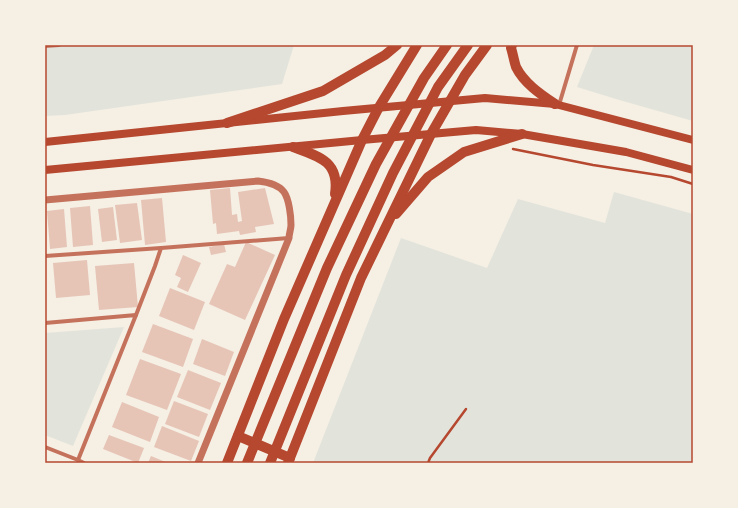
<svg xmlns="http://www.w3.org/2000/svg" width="738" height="508" font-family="Quicksand,sans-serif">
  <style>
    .green { fill: #e2e4dc }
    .building { fill: #e6c5b7 }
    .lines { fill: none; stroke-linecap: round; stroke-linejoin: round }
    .path { stroke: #b5482f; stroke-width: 2.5 }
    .minor { stroke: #c5725c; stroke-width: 4 }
    .tertiary { stroke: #c5725c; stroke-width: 7 }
    .secondary { stroke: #b5482f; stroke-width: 8 }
    .primary { stroke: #b5482f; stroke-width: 10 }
    .neatline { fill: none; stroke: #b5482f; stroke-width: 1.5 }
  </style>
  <rect width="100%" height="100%" fill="#f6efe4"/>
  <g class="green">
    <polygon points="45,45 294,45 282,84 65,115 45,116"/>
    <polygon points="594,45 693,45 693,121 616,99 577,87"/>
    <polygon points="614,192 693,214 693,463 313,463 401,238 487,268 518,199 605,223"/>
    <polygon points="124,327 73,446 45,435 45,333"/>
  </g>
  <g class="building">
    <polygon points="230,188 232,215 237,214 238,222 242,221 238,192 265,188 274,224 255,227 256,232 240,235 239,231 217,234 216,223 213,224 210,190"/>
    <polygon points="162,198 166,242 145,245 141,200"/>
    <polygon points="137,203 142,240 120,243 115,205"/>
    <polygon points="90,206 93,245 73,247 70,208"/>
    <polygon points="113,207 117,240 102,242 98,209"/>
    <polygon points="64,209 67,247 50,249 47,211"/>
    <polygon points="246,242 275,255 245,320 209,304 227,264 235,267"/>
    <polygon points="224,244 226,252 211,255 209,247"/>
    <polygon points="183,255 201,263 188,292 177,287 181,278 175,275"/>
    <polygon points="87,260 90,295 56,298 53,263"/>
    <polygon points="134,263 138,307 99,310 95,266"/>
    <polygon points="170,288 205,302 194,330 159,316"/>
    <polygon points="153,324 193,339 183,367 142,352"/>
    <polygon points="202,339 234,352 225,376 193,364"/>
    <polygon points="140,359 181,374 167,410 126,395"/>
    <polygon points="188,370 221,383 210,410 177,397"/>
    <polygon points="174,401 208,414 199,437 165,424"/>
    <polygon points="122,402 159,417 150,442 112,427"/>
    <polygon points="162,426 199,441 191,461 154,447"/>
    <polygon points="109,435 144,448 138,463 103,449"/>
    <polygon points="151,456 168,463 148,463"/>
  </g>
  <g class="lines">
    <g class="path">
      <polyline points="513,149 593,165 671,177 693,184"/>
      <polyline points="428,463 430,458 466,409"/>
    </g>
    <g class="minor">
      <polyline points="45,46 59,45"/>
      <polyline points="559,105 577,45"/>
      <polyline points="45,256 161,248"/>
      <polyline points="136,315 155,266 161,248 289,238"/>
      <polyline points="45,323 136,315 78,460 84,463"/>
      <polyline points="45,447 78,460"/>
    </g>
    <path class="tertiary" d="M45 200 258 181C267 182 278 184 284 192 289 199 291 216 291 225 291 229 289 234 289 238L198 463"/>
    <g class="secondary">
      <polyline points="45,142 343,111 485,98 555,104 693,140"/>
      <polyline points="45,170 362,140 476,130 522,134 626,152 693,170"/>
    </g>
    <g class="primary">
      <path d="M512 45 511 48C513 54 514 61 516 67 524 83 540 94 555 104"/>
      <polyline points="227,123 323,91 385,55 397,45"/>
      <path d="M293 147C318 156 340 161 335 194"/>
      <polyline points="396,214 428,177 464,152 522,134"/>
      <polyline points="238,436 290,458"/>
      <polyline points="227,463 284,319 362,140 379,107 417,45"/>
      <polyline points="247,463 327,268 376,164 424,78 447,45"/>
      <polyline points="270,463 346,275 393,173 438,87 468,45"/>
      <polyline points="288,463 361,278 431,134 465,75 487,45"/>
    </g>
  </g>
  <rect width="738" height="508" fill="none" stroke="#f6efe4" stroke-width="92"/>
  <rect x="46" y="46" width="646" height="416" class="neatline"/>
</svg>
